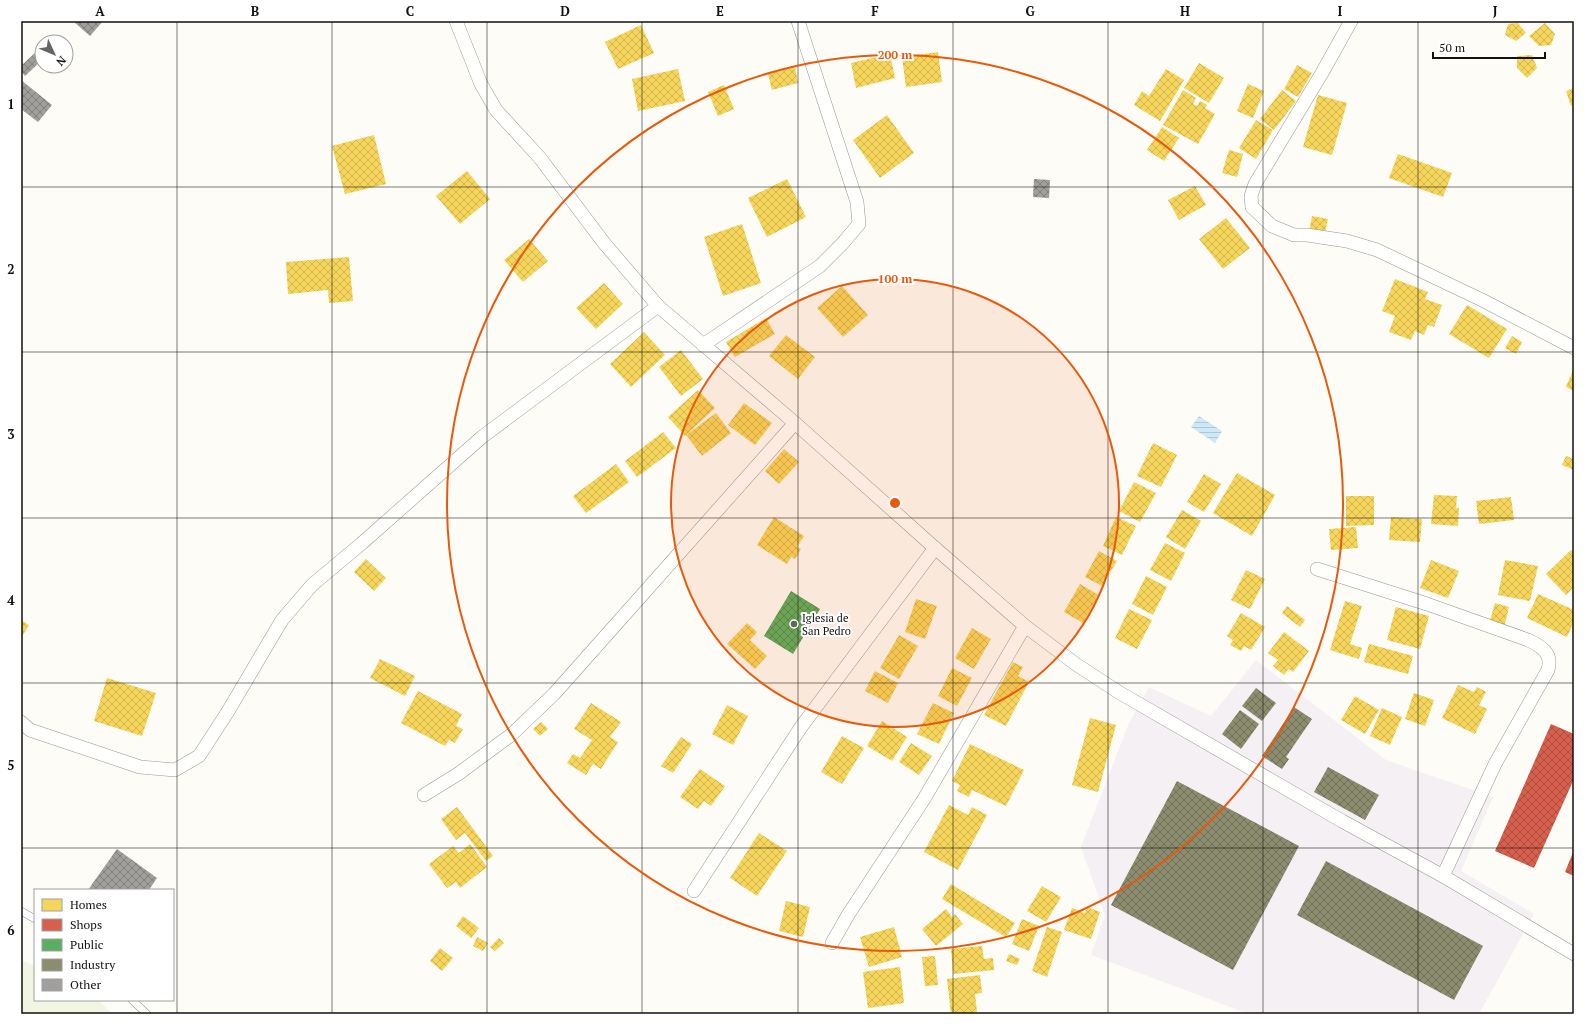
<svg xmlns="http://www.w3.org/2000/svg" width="1595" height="1035" font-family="'PT Serif',serif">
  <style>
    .industrial { fill: #f5f0f3 }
    .pitch { fill: #f0f6e1 }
    .water { fill: url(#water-rules) }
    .homes { fill: url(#homes-cross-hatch) }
    .shops { fill: url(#shops-cross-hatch) }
    .public { fill: url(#public-cross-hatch) }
    .industry { fill: url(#industry-cross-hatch) }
    .building { fill: url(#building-cross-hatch) }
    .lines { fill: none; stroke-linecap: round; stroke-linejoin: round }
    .lane-casing { stroke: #979795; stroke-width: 8 }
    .street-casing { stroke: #979795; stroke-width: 14 }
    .lane { stroke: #fffffe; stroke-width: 7 }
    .street { stroke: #fffffe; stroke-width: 13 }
    .grid { fill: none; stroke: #111; stroke-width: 1; stroke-opacity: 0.55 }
    .ring { fill: none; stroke: #e8590c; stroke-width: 2 }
    .poi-dot { fill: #646362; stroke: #fff; stroke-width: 1.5 }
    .labels { text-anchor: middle; stroke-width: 4; stroke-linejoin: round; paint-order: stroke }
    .poi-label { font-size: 11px; fill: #111; stroke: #fff; text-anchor: start }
    .centre { fill: #e8590c; stroke: #fff; stroke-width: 2 }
    .ring-label { font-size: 12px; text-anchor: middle; font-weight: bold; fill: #e8590c; stroke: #fff; stroke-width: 4; stroke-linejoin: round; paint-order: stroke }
    .neatline { fill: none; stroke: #111; stroke-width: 1.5 }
    .grid-label { font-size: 13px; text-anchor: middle; font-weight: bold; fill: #111 }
  </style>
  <defs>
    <pattern id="water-rules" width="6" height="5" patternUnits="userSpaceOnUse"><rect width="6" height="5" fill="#cde8f7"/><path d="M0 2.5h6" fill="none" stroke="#afc6d3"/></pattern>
    <pattern id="homes-cross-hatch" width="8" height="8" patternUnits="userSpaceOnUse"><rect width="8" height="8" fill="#f6d55c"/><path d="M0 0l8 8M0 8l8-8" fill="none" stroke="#d2b64f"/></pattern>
    <pattern id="shops-cross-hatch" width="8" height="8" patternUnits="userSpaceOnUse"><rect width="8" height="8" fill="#d6604d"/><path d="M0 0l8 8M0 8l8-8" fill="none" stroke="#ac4e3f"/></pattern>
    <pattern id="public-cross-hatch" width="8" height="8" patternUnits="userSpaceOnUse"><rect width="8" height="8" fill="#5aae61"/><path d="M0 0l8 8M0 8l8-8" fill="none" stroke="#498c4f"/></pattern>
    <pattern id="industry-cross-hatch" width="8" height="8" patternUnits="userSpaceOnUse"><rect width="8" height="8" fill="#8c8c6e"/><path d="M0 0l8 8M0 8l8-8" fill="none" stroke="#717159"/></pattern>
    <pattern id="building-cross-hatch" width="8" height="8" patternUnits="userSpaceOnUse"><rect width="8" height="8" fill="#a19f9c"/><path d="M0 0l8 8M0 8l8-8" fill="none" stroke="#82807e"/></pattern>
  </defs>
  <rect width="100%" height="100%" fill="#fdfcf7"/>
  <polygon class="industrial" points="1256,660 1386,760 1493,797 1461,871 1534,914 1479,1014 1249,1014 1091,955 1105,915 1081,847 1129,723 1149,687 1211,716"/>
  <polygon class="pitch" points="21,960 35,966 35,1000 98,1000 112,1014 21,1014"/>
  <polygon class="water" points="1199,416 1222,431 1215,443 1191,427"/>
  <g class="homes">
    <polygon points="1518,23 1526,33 1516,41 1505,35 1508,24"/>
    <polygon points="1545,23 1555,34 1551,45 1539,46 1529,36"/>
    <polygon points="641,25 654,53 618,69 605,42"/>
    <polygon points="938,52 942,82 906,87 902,57"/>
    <polygon points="890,54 895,78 856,88 851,63"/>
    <polygon points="1532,55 1537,68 1527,78 1517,68 1517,56"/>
    <polygon points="1199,63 1224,78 1209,103 1184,88"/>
    <polygon points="1297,65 1312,73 1298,97 1284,89"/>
    <polygon points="795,67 798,83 772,90 768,74"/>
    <polygon points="678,69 685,101 638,111 632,79"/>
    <polygon points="1166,69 1184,80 1160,121 1134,105 1142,91 1149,96"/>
    <polygon points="1248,84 1264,91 1253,118 1237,111"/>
    <polygon points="724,85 734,109 718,116 708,92"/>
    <polygon points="1574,88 1574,104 1571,106 1566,91"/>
    <polygon points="1183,90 1196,98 1193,104 1197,106 1200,101 1207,105 1205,108 1215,114 1198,144 1163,125"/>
    <polygon points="1282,90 1296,101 1274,130 1260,119"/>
    <polygon points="1318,95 1347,103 1332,155 1303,147"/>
    <polygon points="887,115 914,153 880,178 853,140"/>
    <polygon points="1256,120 1273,130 1256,159 1239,148"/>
    <polygon points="1162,127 1179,138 1164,161 1147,150"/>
    <polygon points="374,135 386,184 345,194 332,146"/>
    <polygon points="1229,150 1243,154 1237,177 1222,173"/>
    <polygon points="1398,154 1452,173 1443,197 1389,178"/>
    <polygon points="467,171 490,199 460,224 436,196"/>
    <polygon points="787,179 806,217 767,237 748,198"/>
    <polygon points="1195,186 1206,205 1179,220 1168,200"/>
    <polygon points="1312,216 1328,219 1324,236 1309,233"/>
    <polygon points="1226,218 1250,248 1223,269 1199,239"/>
    <polygon points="742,224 761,283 723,296 704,237"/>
    <polygon points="529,239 548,261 523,282 504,260"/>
    <polygon points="349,257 353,301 329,303 328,290 288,294 286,262"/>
    <polygon points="1395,279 1428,292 1425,299 1442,305 1434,327 1428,325 1424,335 1415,331 1411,340 1389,332 1395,316 1382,311"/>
    <polygon points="604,283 623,304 596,329 576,308"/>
    <polygon points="842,286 868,315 843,337 817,308"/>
    <polygon points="1467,305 1507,329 1489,358 1449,334"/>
    <polygon points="766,318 775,334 735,357 726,342"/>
    <polygon points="644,332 665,355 631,387 610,364"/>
    <polygon points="786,335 815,357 798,379 769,356"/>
    <polygon points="1512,336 1522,342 1516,354 1505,348"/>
    <polygon points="681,350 703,379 681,396 659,367"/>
    <polygon points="1574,368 1574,391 1566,387"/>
    <polygon points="698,390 715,408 685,436 668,417"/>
    <polygon points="744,403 772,423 755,445 728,425"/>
    <polygon points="716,413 731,433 702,456 686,435"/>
    <polygon points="663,432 676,448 637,477 625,461"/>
    <polygon points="1153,443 1177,455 1161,487 1137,476"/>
    <polygon points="784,449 799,462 779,484 765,471"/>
    <polygon points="1566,456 1574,459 1574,470 1562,465"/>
    <polygon points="616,464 629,482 586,513 573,496"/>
    <polygon points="1237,473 1275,495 1252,536 1213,513"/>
    <polygon points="1204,474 1221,484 1204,512 1187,502"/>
    <polygon points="1134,482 1156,493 1140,522 1119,511"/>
    <polygon points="1434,495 1457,496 1456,508 1459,508 1458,526 1431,524"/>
    <polygon points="1346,496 1374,496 1374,525 1346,526"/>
    <polygon points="1511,497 1514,520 1479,524 1476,501"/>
    <polygon points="1182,510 1201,521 1185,549 1166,537"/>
    <polygon points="774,517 804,536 797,547 801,549 795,559 791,557 787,564 757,545"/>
    <polygon points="1116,517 1136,526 1122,555 1103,546"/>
    <polygon points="1391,517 1422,519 1420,542 1389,540"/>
    <polygon points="1356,527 1358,548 1331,550 1329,529"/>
    <polygon points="1165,543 1185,553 1171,581 1150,570"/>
    <polygon points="1571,550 1574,553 1574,587 1566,595 1546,574"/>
    <polygon points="1099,551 1117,561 1102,586 1085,577"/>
    <polygon points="366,559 386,578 374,591 354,572"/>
    <polygon points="1431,560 1459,571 1448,598 1420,588"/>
    <polygon points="1505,560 1538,566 1530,601 1498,595"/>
    <polygon points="1246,570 1265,579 1250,609 1231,600"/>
    <polygon points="1146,576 1167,587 1153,615 1132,604"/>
    <polygon points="1080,584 1099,595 1083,623 1064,612"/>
    <polygon points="1538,594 1574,610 1574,621 1567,637 1527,618"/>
    <polygon points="916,599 937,606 925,639 905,632"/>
    <polygon points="1345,601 1362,606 1350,644 1362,648 1359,659 1330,650"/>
    <polygon points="1495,603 1509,607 1504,628 1489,624"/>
    <polygon points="1287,606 1305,620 1300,627 1282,613"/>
    <polygon points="1396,607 1429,616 1420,649 1387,640"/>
    <polygon points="1129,609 1152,620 1137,649 1115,638"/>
    <polygon points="1241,613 1265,627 1251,650 1244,646 1241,651 1230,645 1233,640 1227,636"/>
    <polygon points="21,620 29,625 21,638"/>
    <polygon points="747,623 757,632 750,640 767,656 755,669 727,644"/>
    <polygon points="972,628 991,639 974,669 955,658"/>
    <polygon points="1284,632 1309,651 1293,672 1289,669 1284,675 1273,666 1278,660 1268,653"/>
    <polygon points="899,635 918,646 899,679 880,668"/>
    <polygon points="1369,644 1413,656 1408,674 1364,662"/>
    <polygon points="380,659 415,676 405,696 370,678"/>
    <polygon points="1013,662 1023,667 1018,676 1029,682 1006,726 984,715"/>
    <polygon points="952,668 972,678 957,706 938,696"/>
    <polygon points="875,671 898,683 888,703 865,691"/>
    <polygon points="107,678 156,693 142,736 94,721"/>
    <polygon points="1458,685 1474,692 1477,687 1486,692 1479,705 1487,709 1475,734 1442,718"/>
    <polygon points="418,691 462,714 456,726 463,729 455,743 449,740 445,746 401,723"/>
    <polygon points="1414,693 1434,700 1425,726 1405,719"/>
    <polygon points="1355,696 1379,710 1365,734 1341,720"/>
    <polygon points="591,703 621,722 610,737 618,742 601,769 593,764 586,775 567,763 573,754 580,758 592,740 574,729"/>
    <polygon points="933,703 954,713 939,744 917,734"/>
    <polygon points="727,705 748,716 733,745 712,734"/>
    <polygon points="1382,708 1402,717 1390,745 1370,736"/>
    <polygon points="1090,718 1116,725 1098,792 1072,785"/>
    <polygon points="882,721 907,737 892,761 867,746"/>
    <polygon points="541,722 548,729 540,736 533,729"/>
    <polygon points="842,736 864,748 842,784 821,772"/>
    <polygon points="681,737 692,744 673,773 661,766"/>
    <polygon points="911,743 932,756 919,775 899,762"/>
    <polygon points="970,744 1024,770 1006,806 972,790 969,797 957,791 960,785 952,781"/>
    <polygon points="700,769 725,786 711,806 704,801 698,809 680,797"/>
    <polygon points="949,805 968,815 972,807 987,815 958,870 924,852"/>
    <polygon points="457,807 493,856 486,861 465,833 456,840 441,819"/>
    <polygon points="759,833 787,851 757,896 730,878"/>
    <polygon points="470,844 487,867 460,888 456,882 447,888 429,864 453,846 459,853"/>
    <polygon points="951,884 1015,923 1006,937 942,899"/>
    <polygon points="1042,886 1061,897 1046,922 1027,911"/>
    <polygon points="786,901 810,907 803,937 779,931"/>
    <polygon points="1087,907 1100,912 1091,939 1064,930 1072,908 1085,913"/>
    <polygon points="946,909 952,917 955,914 963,924 936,946 922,929"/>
    <polygon points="463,916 479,928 471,938 456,926"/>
    <polygon points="1022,919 1039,926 1029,951 1012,944"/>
    <polygon points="894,927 902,957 869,967 860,937"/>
    <polygon points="1047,927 1062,932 1047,977 1032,971"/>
    <polygon points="477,937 488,943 483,951 473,946"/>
    <polygon points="499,938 504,943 495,951 490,947"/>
    <polygon points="982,946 984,959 993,958 994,970 953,974 951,949"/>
    <polygon points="440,948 453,958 442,971 430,961"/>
    <polygon points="1009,954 1020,959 1017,965 1006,961"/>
    <polygon points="935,956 938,985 925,986 922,957"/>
    <polygon points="900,967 904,1003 868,1008 863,972"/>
    <polygon points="980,975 982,993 975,994 977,1012 964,1014 951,1014 947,979"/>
  </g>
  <g class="shops">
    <polygon points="1551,724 1574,734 1574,779 1534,868 1495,851"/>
    <polygon points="1574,850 1574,876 1565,872"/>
  </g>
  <polygon class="public" points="791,591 820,609 793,654 764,636"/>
  <g class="industry">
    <polygon points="1256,688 1276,703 1262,721 1242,706"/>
    <polygon points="1294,707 1312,719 1286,757 1289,759 1282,769 1262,756"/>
    <polygon points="1240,710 1259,724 1241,749 1222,734"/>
    <polygon points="1328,767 1379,795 1365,820 1314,792"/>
    <polygon points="1177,781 1299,846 1233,970 1111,905"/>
    <polygon points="1326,861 1483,946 1454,1000 1297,915"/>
  </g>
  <g class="building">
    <polygon points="73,21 103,21 90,36"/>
    <polygon points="37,51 42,57 42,60 25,76 21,71 21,66"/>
    <polygon points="21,80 52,105 38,122 21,109"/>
    <polygon points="1034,179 1050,180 1049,198 1033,197"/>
    <polygon points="117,849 157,878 149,890 88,890"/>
  </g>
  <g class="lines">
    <g class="lane-casing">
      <g id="lane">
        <polyline points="21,911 35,919"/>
        <polyline points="132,1000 147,1014"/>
      </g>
    </g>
    <g class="street-casing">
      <g id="street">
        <polyline points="456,21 481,84 496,110 540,158 604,243 658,306 795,423 935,548 1025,626 1077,665 1120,693 1342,821 1443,876 1574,954"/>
        <polyline points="1351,21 1322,73 1255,184 1251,196 1252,207 1272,226 1294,235 1307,235 1347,241 1377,250 1482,300 1574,348"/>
        <polyline points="703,345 820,266 842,244 859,224 857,202 798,21"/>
        <path d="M1317 569 1427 604 1528 640C1541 646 1553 653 1548 670L1495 764 1443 876"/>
        <polyline points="21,722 30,730 140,767 175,770 199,756 227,713 282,620 312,585 361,544 482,437 658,306"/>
        <polyline points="424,795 458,774 511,735 554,694 795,423"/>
        <polyline points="694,891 801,727 935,548"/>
        <polyline points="832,943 848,915 924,799 1025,626"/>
      </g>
    </g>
    <use href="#lane" class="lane"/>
    <use href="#street" class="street"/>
  </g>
  <path class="grid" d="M177 21V1014M332 21V1014M487 21V1014M642 21V1014M798 21V1014M953 21V1014M1108 21V1014M1263 21V1014M1418 21V1014M21 187H1574M21 352H1574M21 518H1574M21 683H1574M21 848H1574"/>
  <circle cx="895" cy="503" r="224" fill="#e8590c" fill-opacity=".12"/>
  <g class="ring">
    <circle cx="895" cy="503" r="224"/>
    <circle cx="895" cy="503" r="448"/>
  </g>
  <circle class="poi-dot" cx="794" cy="624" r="4"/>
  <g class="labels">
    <g class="poi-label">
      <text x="802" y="622">Iglesia de<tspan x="802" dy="13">San Pedro</tspan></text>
    </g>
  </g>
  <circle cx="895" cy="503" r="6" class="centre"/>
  <g class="ring-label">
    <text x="895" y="59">200 m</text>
    <text x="895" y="283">100 m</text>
  </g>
  <rect width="1595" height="1035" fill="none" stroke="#ffffff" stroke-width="44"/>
  <rect x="34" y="889" width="140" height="112" fill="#ffffff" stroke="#a0a0a0"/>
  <rect x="42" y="899" width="20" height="12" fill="#f6d55c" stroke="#a0a0a0"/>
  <text x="70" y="909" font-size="12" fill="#111111">Homes</text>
  <rect x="42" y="919" width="20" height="12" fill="#d6604d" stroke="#a0a0a0"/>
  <text x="70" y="929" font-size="12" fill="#111111">Shops</text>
  <rect x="42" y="939" width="20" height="12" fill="#5aae61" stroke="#a0a0a0"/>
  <text x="70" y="949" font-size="12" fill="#111111">Public</text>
  <rect x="42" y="959" width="20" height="12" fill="#8c8c6e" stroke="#a0a0a0"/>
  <text x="70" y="969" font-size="12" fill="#111111">Industry</text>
  <rect x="42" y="979" width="20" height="12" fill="#a19f9c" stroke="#a0a0a0"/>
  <text x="70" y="989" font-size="12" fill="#111111">Other</text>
  <g transform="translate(54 54) rotate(134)"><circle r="19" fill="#ffffff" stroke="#a0a0a0"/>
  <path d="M0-3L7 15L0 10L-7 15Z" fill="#646362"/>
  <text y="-6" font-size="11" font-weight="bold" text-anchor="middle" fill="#111111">N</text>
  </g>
  <path d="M1433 52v6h112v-6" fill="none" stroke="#111111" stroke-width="2"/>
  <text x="1439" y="52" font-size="12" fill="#111111" stroke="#ffffff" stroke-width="3" paint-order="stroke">50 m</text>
  <rect x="22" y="22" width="1551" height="991" class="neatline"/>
  <g class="grid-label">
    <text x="100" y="16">A</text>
    <text x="255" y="16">B</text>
    <text x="410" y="16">C</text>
    <text x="565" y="16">D</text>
    <text x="720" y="16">E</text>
    <text x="875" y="16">F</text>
    <text x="1030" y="16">G</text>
    <text x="1185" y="16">H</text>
    <text x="1340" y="16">I</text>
    <text x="1495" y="16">J</text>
    <text x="11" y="109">1</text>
    <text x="11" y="274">2</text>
    <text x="11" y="439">3</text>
    <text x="11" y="605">4</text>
    <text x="11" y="770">5</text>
    <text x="11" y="935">6</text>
  </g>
</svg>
